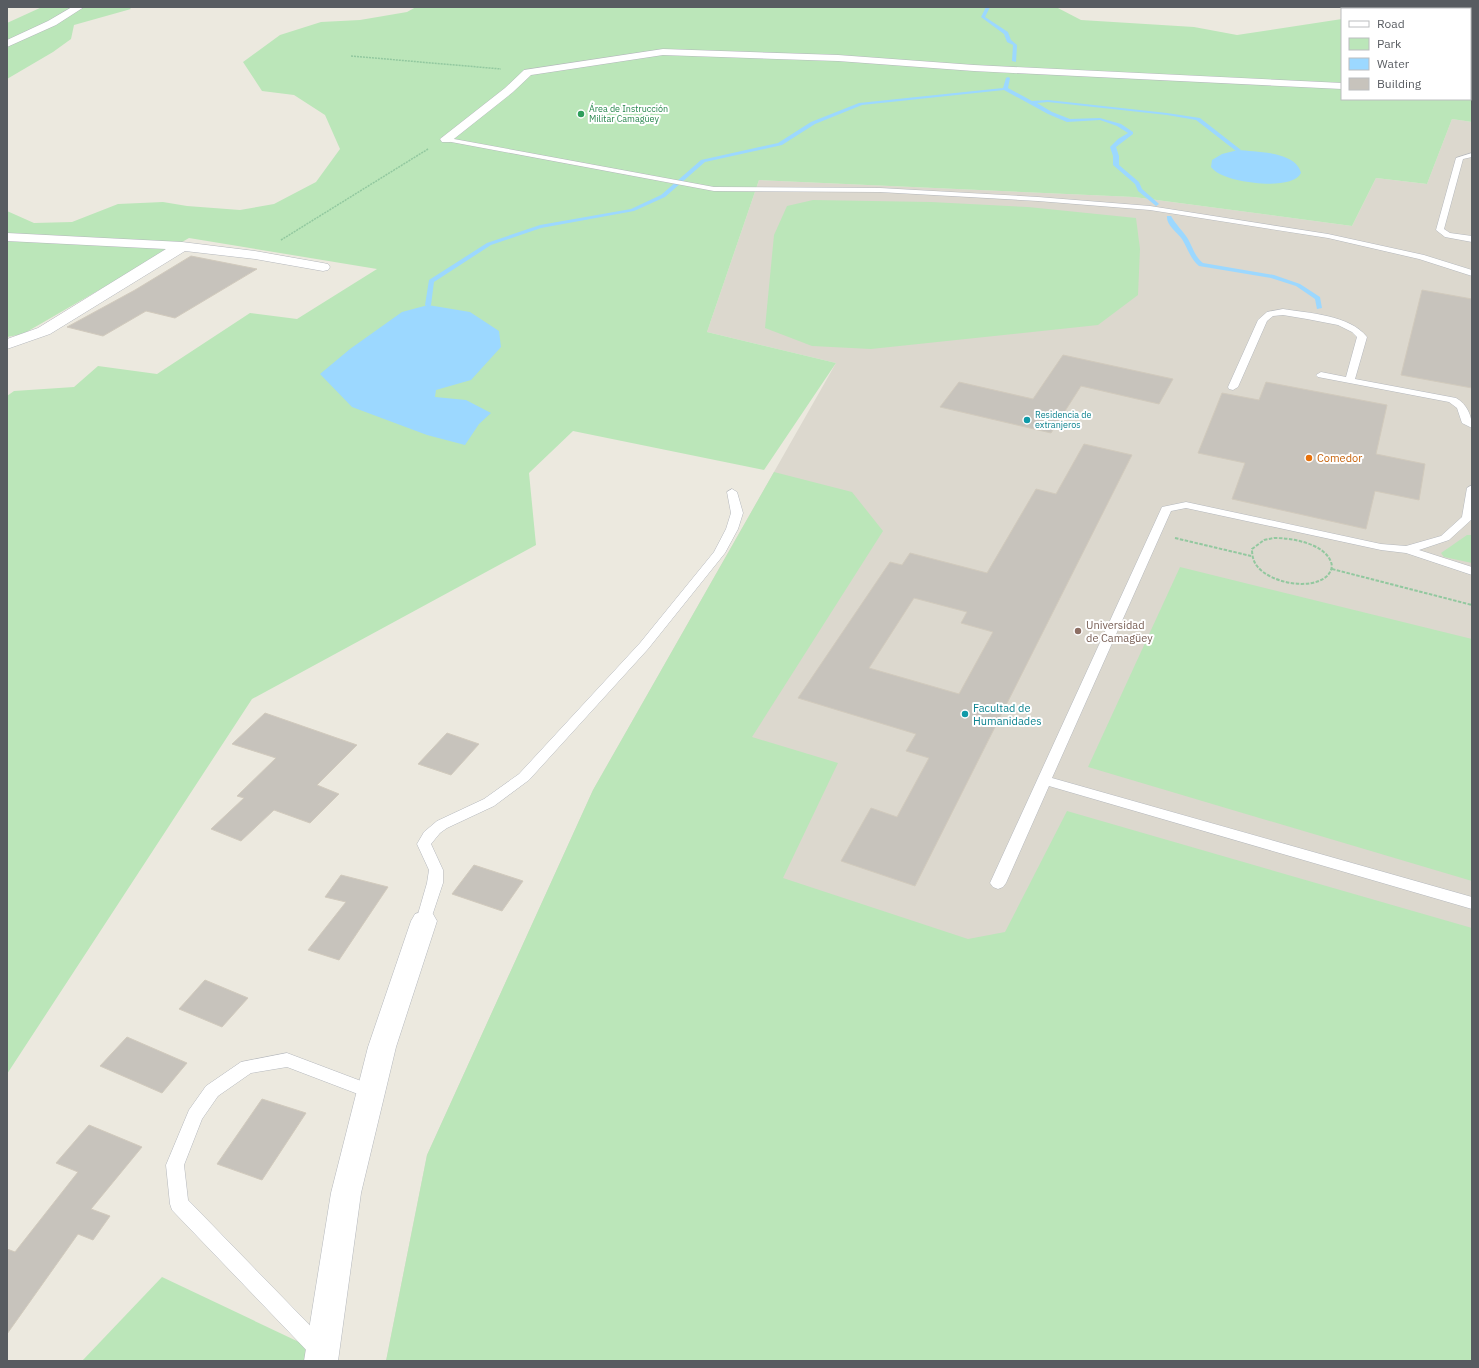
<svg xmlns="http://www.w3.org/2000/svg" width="1479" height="1368" font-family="'IBM Plex Sans',sans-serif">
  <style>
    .education { fill: #dcd8ce }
    .green { fill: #bbe6b9 }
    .water { fill: #9cd8ff }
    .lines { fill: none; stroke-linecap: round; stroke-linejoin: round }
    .stream { fill: #9cd8ff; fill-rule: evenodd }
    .building { fill: #c7c3bc; stroke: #d1cabd; fill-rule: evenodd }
    .lane-casing { stroke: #b5b8bd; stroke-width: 1 }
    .street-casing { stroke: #b5b8bd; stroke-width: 1 }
    .path-far1 { stroke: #92c89f; stroke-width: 1.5; stroke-dasharray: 2 1; stroke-linecap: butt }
    .path { stroke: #92c89f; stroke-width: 2; stroke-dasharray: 3.5 1.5; stroke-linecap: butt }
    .lane { fill: #fff; fill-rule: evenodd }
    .street { fill: #fff; fill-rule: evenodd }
    .leisure-dot { fill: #2e9e5b; stroke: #fff; stroke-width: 1.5 }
    .culture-dot { fill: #0f9aa8; stroke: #fff; stroke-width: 1.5 }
    .food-dot { fill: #e8710a; stroke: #fff; stroke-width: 1.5 }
    .education-dot { fill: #8d6e63; stroke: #fff; stroke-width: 1.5 }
    .labels { text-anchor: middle; stroke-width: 4; stroke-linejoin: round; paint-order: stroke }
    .far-leisure-label { font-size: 9px; fill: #27864d; stroke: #fff; text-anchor: start }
    .far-culture-label { font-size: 9px; fill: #0d838f; stroke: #fff; text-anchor: start }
    .food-label { font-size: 11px; fill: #c56008; stroke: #fff; text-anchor: start }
    .education-label { font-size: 11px; fill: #785e54; stroke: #fff; text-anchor: start }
    .culture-label { font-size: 11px; fill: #0d838f; stroke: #fff; text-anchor: start }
  </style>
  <rect width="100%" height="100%" fill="#ece9df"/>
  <polygon class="education" points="1452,119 1472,122 1472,1361 386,1361 427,1155 593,790 836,363 707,332 759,180 1134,197 1352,226 1376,178 1427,184"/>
  <g class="green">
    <polygon points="42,7 129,7 131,9 74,25 71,39 53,52 7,79 7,23"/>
    <polygon points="416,7 1056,7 1081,20 1194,27 1237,35 1342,19 1342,99 1470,99 1470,9 1342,9 1342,16 1341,7 1472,7 1472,122 1452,119 1427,184 1376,178 1352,226 1134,197 759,180 707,332 836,363 764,470 573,431 529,473 536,545 252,699 7,1074 7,396 14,391 74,387 98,366 157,374 250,313 297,319 377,269 189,238 23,334 7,337 7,211 34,223 72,222 118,204 163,202 187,206 240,210 274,204 316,182 340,149 325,115 294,95 262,91 243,62 280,35 321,22 360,20 407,12"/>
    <polygon points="813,200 931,202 1028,207 1136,218 1140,249 1138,295 1098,325 871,349 812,346 765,328 774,235 787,206"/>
    <polygon points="774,472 852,492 883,531 752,737 838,763 783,878 968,939 1005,932 1067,811 1472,928 1472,1361 386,1361 427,1155 593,790"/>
    <polygon points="1467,535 1472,535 1472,563 1444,557 1441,553"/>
    <polygon points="1180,567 1472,639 1472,881 1088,767"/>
    <polygon points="162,1277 318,1351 316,1361 82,1361"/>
  </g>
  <g class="water">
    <path d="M1238 150C1256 152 1296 151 1301 173 1292 191 1234 183 1218 173 1216 172 1213 169 1211 167L1212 160 1222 154Z"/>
    <polygon points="428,305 470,312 499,331 501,347 471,380 436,390 435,397 466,400 491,413 479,424 465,445 427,435 352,407 320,374 350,349 402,312"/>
  </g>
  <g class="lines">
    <g class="stream">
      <polygon points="986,7 990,7 985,17 1008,32 1011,40 1017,45 1016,62 1012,61 1013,45 1007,42 1004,34 981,17"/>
      <polygon points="1008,77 1010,78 1008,88 1032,101 1048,100 1167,113 1200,118 1241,150 1236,151 1196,120 1167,115 1048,102 1037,103 1052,112 1070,119 1100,118 1121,124 1133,132 1133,134 1116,147 1119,156 1119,165 1139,182 1142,189 1158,203 1159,204 1156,206 1138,191 1135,184 1113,165 1113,156 1110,147 1118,139 1128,133 1117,126 1100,120 1067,122 1048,114 1004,90 862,105 815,124 782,145 705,162 665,197 634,211 541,228 491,245 434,282 431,305 428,307 425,305 429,280 487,243 540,225 631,209 661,195 701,160 778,143 811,122 859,103 1003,88 1006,78"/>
      <path d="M1167 216H1171C1176 225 1183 231 1188 239 1193 248 1195 257 1203 263L1274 275 1300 284 1320 297 1322 308 1317 309 1315 299 1296 286 1271 278 1199 266C1190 258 1188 249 1182 239 1177 232 1166 225 1167 216Z"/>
    </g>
  </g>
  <g class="building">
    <polygon points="191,256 257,269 175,318 146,311 103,336 67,327 135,290"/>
    <polygon points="1422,290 1472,299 1472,388 1401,375"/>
    <polygon points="1063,355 1173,379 1159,404 1081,386 1051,433 940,407 959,382 1033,399"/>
    <polygon points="1266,382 1387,405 1376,454 1425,464 1419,500 1375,491 1366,529 1232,499 1245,463 1198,453 1222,393 1259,400"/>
    <path d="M1084 444 1132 455 915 886 841 861 871 808 897 817 929 758 906 751 916 734 798 698 890 562 902 565 910 553 987 573 1036 489 1056 494ZM914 598 967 612 961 623 993 632 959 694 869 668Z"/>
    <polygon points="265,713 357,745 317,785 339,794 310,823 274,810 241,841 211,829 244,798 237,796 276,758 232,744"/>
    <polygon points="447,733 479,744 451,775 418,764"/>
    <polygon points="474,865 523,881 502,911 452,894"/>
    <polygon points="341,875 388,887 339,960 308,950 346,902 325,897"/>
    <polygon points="205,980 248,998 222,1027 179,1009"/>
    <polygon points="127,1037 187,1063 162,1093 100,1066"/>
    <polygon points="262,1099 306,1113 262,1180 217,1164"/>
    <polygon points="89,1125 142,1147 91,1209 110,1216 93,1240 78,1234 7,1334 7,1249 15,1252 78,1172 56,1163"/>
  </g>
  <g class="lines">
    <g class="lane-casing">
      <g id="lane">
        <polygon points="443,137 714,187 880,188 1038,197 1150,206 1328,234 1424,255 1472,270 1472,276 1419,259 1328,238 1150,210 1038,201 880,192 714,191 446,141 443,141"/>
        <polygon points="1472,153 1472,157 1463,159 1444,229 1450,233 1472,236 1472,242 1445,237 1436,230 1456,158"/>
        <path d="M1283 309C1308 313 1350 315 1367 337L1355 379 1456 398C1467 404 1472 416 1472 428L1462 423 1457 408 1449 402 1318 377 1316 375 1321 372 1346 377 1357 337 1352 332 1338 325 1307 319 1283 315 1273 316 1267 321 1238 387 1233 390 1229 389 1228 387 1258 320 1267 312Z"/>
        <polygon points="1472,485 1471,520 1449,540 1419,550 1472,567 1472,575 1406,553 1381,550 1186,508 1171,511 1052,778 1472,897 1472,909 1049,786 1006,883 1003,887 998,889 993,887 990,883 1162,507 1186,502 1381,544 1406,546 1441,536 1462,517 1467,488"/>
        <polygon points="732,489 737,492 743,513 738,529 725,553 648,649 529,780 494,806 447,828 440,833 431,844 443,870 443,883 429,925 424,927 419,925 416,921 427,883 429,870 417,844 424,832 437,821 484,799 519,774 640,643 714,552 726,529 731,513 727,492"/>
        <polygon points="287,1053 377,1087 380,1092 377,1097 371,1099 287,1067 251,1073 218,1096 202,1119 184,1165 188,1200 327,1343 330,1350 327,1357 320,1360 313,1357 172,1210 170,1204 166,1165 189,1110 206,1086 241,1062"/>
      </g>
    </g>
    <g class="street-casing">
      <g id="street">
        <polygon points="72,7 84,7 56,25 7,47 7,40 48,21"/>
        <polygon points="663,49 838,55 974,65 1342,83 1342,89 974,71 838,61 663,55 531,75 513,92 450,142 442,142 440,139 505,88 524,70"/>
        <rect x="1470" y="78" width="2" height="6"/>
        <polygon points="7,233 182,242 255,251 323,263 328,264 330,267 328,270 323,271 255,259 185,251 50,334 7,349 7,339 38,328 166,249 7,241"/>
        <polygon points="424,911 433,914 437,921 396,1047 361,1193 338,1361 304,1361 331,1193 368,1047 411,921 415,914"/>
      </g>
    </g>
    <g class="path-far1">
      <polyline points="351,56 501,69"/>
      <polyline points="281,240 428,149"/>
    </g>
    <g class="path">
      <polyline points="1175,538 1251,556"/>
      <path d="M1274 538C1291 538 1324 543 1331 562 1333 567 1331 572 1327 576 1311 591 1270 583 1257 566 1253 561 1252 555 1252 549L1264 540Z"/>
      <polyline points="1332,569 1472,605"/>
    </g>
    <use href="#lane" class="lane"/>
    <use href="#street" class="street"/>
  </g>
  <circle class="leisure-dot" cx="581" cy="114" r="4"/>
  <g class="culture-dot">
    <circle cx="1027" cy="420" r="4"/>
    <circle cx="965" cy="714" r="4"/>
  </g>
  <circle class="food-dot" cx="1309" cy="458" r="4"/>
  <circle class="education-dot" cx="1078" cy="631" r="4"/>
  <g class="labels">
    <g class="far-leisure-label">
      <text x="589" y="112">Área de Instrucción<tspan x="589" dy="10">Militar Camagüey</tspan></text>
    </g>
    <g class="far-culture-label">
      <text x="1035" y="418">Residencia de<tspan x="1035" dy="10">extranjeros</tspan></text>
    </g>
    <g class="food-label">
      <text x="1317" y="462">Comedor</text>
    </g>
    <g class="education-label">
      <text x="1086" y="629">Universidad<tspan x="1086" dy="13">de Camagüey</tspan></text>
    </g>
    <g class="culture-label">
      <text x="973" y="712">Facultad de<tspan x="973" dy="13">Humanidades</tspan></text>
    </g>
  </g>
  <rect width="1479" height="1368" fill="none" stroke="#585c61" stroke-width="16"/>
  <rect x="1341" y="8" width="130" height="92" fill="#ffffff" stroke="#bcbec0"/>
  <rect x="1349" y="21" width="20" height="6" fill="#ffffff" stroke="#bcbec0"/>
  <text x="1377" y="28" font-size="12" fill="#585c61">Road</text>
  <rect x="1349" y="38" width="20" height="12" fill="#bbe6b9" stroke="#bcbec0"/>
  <text x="1377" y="48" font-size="12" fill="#585c61">Park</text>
  <rect x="1349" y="58" width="20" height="12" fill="#9cd8ff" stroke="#bcbec0"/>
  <text x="1377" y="68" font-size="12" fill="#585c61">Water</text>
  <rect x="1349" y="78" width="20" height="12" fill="#c7c3bc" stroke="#bcbec0"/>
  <text x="1377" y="88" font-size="12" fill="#585c61">Building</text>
</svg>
